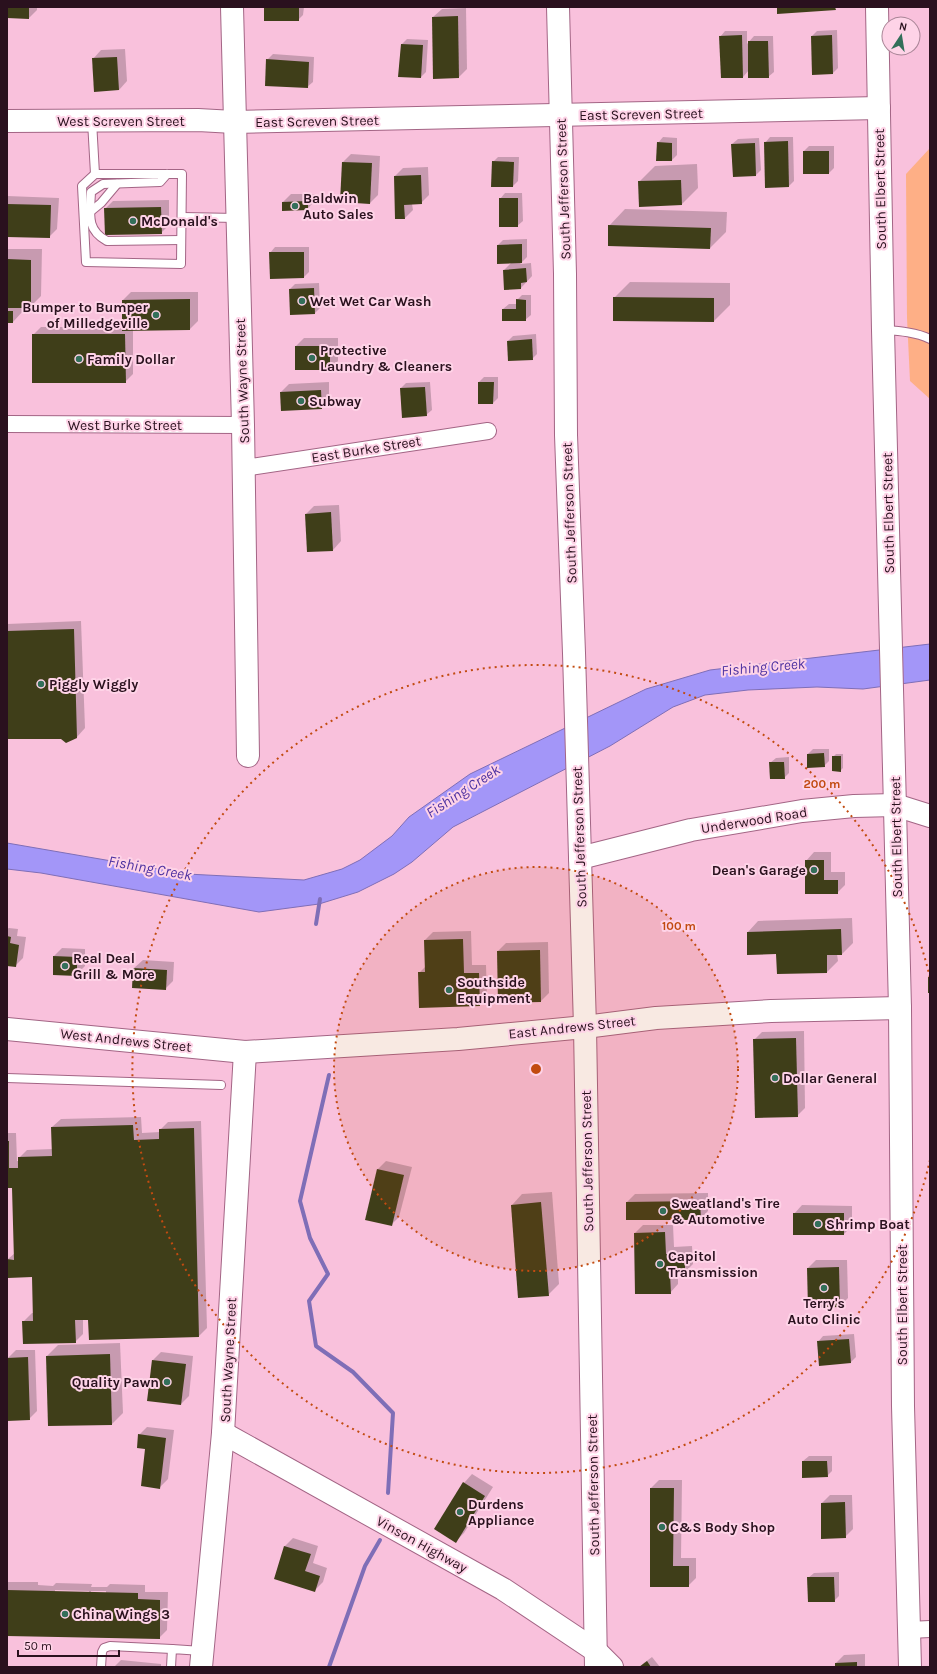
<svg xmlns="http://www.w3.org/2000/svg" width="937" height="1674" font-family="Karla,sans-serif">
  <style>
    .green { fill: #feaf86 }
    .water { fill: #a396f8; stroke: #7f6eb7 }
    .shadow { fill: #0003; fill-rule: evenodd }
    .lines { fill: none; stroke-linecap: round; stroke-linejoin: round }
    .stream { stroke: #7f6eb7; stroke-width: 4 }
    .building { fill: #3f3e19 }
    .lane-casing { stroke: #a36585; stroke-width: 10 }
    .street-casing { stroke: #a36585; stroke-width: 18 }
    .secondary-casing { stroke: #a36585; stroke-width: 24 }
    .primary-casing { stroke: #a36585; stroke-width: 24 }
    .lane { stroke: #fff; stroke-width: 8 }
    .street { stroke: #fff; stroke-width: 16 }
    .secondary { stroke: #fff; stroke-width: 22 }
    .primary { stroke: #fff; stroke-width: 22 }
    .ring { fill: none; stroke: #c24b10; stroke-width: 2; stroke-dasharray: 2 4 }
    .poi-dot { fill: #336f5a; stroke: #fed3e7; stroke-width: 1.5 }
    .labels { text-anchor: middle; stroke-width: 4; stroke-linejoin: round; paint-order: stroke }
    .street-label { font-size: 14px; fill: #2a111e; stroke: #fed3e7 }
    .poi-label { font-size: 14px; font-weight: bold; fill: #2a111e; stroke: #fed3e7; text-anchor: start }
    .water-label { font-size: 15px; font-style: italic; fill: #4e32a1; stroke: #fed3e7 }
    .centre { fill: #c24b10; stroke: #fed3e7; stroke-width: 2 }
    .ring-label { font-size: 12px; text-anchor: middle; font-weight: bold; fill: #c24b10; stroke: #fed3e7; stroke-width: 4; stroke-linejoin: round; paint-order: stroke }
  </style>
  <rect width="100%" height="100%" fill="#f9c1dc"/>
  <polygon class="green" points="930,148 930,399 910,381 907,318 906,174"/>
  <polygon class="water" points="930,644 930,680 863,689 817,687 748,690 705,695 673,707 610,746 453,827 412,862 394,874 358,892 319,904 259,912 41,873 7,869 7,843 187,874 304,880 342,869 360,860 392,836 409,817 470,774 646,689 710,670"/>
  <g class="shadow">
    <polygon points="7,7 37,7 37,10 29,18 7,17"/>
    <polygon points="265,7 304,7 303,15 298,20"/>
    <polygon points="466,8 467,69 459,77 433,17 442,9"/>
    <polygon points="837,30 838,68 833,73 812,36 817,31"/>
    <polygon points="725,31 747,31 747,44 754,36 773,36 774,72 768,77 749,70 743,77 720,37"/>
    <polygon points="407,39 428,40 426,72 421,77 399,76 402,44"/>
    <polygon points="125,49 127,81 119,90 93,59 101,50"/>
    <polygon points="273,54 314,57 313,82 307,87 267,60"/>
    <polygon points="663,137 677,138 677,155 672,160 658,143"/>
    <polygon points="770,137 793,137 794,181 789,186 766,187 765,143"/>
    <polygon points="759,138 761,170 756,175 732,144 738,139"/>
    <polygon points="809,146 834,146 834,168 829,173 804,173 804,151"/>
    <polygon points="351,154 380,156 378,195 370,203 343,162"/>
    <polygon points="498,157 519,157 518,181 513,186 493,162"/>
    <polygon points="697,164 698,188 682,204 639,182 655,166"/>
    <polygon points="428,167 429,195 421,203 412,204 413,210 405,218 395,176 403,168"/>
    <polygon points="505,193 522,193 523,221 517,226 500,199"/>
    <polygon points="291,194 315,194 315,201 307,209 283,202"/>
    <polygon points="7,196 59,198 57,229 49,237 7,236"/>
    <polygon points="169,200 169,225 161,233 105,209 113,201"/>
    <polygon points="625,209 727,212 726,232 710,248 609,226"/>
    <polygon points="527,239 527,257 520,264 531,263 532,276 521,288 504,270 511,263 498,245 503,240"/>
    <polygon points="275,247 309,247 309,272 304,277 270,253"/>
    <polygon points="7,249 42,249 41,296 30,307 24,307 23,311 13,322 7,322"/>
    <polygon points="630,282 730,283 730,305 714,321 614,298"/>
    <polygon points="319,283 320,308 315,313 290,289 295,284"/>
    <polygon points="131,292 198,292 198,321 190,329 133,330 133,374 125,382 33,335 41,327 123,327 123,300"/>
    <polygon points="522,295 531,295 531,315 525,320 503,309 509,304 517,304 517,300"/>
    <polygon points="536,334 537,354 532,359 508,341 513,336"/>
    <polygon points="304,338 338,338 338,361 330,369 296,346"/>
    <polygon points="484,377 498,377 498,398 493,403 479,403 479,382"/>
    <polygon points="329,382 329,400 321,408 281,392 289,384"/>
    <polygon points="430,382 432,410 426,415 401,388 406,383"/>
    <polygon points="339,505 341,541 333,550 306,514 314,506"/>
    <polygon points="81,621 85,728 77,737 7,738 7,624"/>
    <polygon points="813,749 829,749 829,761 824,766 808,754"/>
    <polygon points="836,754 843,754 843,768 840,771 833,757"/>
    <polygon points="789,757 789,773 784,778 770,763 776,758"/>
    <polygon points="814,852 831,852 831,872 845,872 845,885 837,893 806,893 806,861"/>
    <polygon points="852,918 853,943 842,954 837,954 838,961 827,972 777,953 748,932 758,921"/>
    <polygon points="9,928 18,929 17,936 26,937 23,958 15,966 7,965 7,929"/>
    <polygon points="471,931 472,965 486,965 487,997 479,1005 419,973 426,966 425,940 433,932"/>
    <polygon points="548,942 549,993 541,1001 498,951 506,943"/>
    <polygon points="62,948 85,949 85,966 76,975 54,956"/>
    <polygon points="143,960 174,962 173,981 165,989 134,968"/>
    <polygon points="804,1031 805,1108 797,1116 754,1040 762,1032"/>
    <polygon points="141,1117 142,1133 160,1132 160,1130 168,1122 201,1121 207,1328 199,1336 90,1338 89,1319 83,1319 83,1334 75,1342 24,1321 32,1313 34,1313 33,1276 8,1259 15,1253 13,1187 7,1187 7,1133 16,1133 17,1161 19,1161 19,1158 27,1150 53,1149 52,1127 61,1119"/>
    <polygon points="386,1161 412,1167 399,1217 391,1225 366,1219 378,1169"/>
    <polygon points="552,1192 559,1284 548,1295 512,1205 522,1194"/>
    <polygon points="708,1193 708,1211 700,1219 627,1202 635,1194"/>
    <polygon points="802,1205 852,1206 852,1226 844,1234 794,1214"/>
    <polygon points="643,1225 673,1225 674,1247 692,1246 693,1264 685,1272 678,1272 678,1284 670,1293 635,1233"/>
    <polygon points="816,1260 847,1260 848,1298 840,1306 808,1268"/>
    <polygon points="854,1334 856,1357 851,1362 818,1342 823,1336"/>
    <polygon points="120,1343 123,1413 112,1424 47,1356 58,1345"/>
    <polygon points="16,1350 35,1350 37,1411 29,1419 7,1420 8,1358"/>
    <polygon points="161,1352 193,1356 189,1396 181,1404 153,1360"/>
    <polygon points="147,1427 174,1430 168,1479 159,1488 147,1448 139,1435"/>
    <polygon points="809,1456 832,1456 832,1471 827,1476 803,1461"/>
    <polygon points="472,1474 493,1487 464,1533 456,1541 435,1529 464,1483"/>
    <polygon points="659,1480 682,1480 681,1558 696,1558 696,1578 688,1586 651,1586 651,1488"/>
    <polygon points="830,1495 852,1495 853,1529 845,1537 822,1503"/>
    <polygon points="293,1538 318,1546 313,1563 327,1568 323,1582 315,1590 275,1578 285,1546"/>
    <polygon points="839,1572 839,1596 834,1601 808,1578 814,1573"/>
    <path d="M7 1582H38V1585L53 1586 56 1583 92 1584 91 1587H107L110 1584 145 1585V1592H168L167 1630 159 1638 7 1634ZM55 1590 89 1591V1593L55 1592ZM91 1591H106V1593H91Z"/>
    <polygon points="865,1654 865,1667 836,1667 836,1663 844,1655"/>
    <polygon points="652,1657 660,1667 640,1667 644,1663"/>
    <polygon points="121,1660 161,1664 161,1667 114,1667"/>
  </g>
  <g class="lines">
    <g class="stream">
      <polyline points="316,924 320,899"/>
      <polyline points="329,1075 300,1201 310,1238 328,1274 309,1301 316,1346 353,1372 393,1413 388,1493"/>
      <polyline points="329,1667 365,1566 380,1540"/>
    </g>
  </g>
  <g class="building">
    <polygon points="7,7 29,7 29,19 7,18"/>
    <rect x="264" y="7" width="35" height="14"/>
    <polygon points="777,7 835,7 836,10 777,14"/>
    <polygon points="458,16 459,78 433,79 432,17"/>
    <polygon points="742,35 743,78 721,78 719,36"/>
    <polygon points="832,35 833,74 812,75 811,36"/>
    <polygon points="748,41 768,41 769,78 748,78"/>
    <polygon points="401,44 423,45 421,78 398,77"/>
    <polygon points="117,57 119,90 94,92 92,58"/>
    <polygon points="266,59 309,62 308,88 265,86"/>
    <polygon points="788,141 789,187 765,188 764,142"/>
    <polygon points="657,142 672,143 672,161 656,161"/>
    <polygon points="755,143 756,176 733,177 731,144"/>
    <rect x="803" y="151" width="26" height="23"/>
    <polygon points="492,161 514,162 513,187 491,187"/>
    <polygon points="342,162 372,163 370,204 340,202"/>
    <polygon points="421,175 422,204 404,205 405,219 395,219 394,176"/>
    <polygon points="681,180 682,205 639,207 638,181"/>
    <rect x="499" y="198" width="19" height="29"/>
    <polygon points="308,201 308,210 282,211 282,202"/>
    <polygon points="7,204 51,205 50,238 7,237"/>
    <polygon points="161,207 162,234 105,235 104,208"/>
    <polygon points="608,225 711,228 710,249 608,246"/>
    <polygon points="522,244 522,263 497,264 497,245"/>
    <polygon points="269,252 304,252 304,278 270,279"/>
    <polygon points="7,259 31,260 31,308 7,308"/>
    <polygon points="526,268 527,282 521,283 521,289 504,290 503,270"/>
    <polygon points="314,288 315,314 290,315 289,289"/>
    <polygon points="613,297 714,298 714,322 613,321"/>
    <polygon points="190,299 190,330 122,331 122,300"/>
    <polygon points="516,299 526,300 526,321 502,321 502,309 516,309"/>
    <rect x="7" y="311" width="6" height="12"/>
    <polygon points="32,334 125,334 126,383 32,383"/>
    <polygon points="532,339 533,360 508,361 507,341"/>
    <rect x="295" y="346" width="35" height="24"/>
    <polygon points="478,382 494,382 493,404 478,404"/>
    <polygon points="425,387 427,416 402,418 400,388"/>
    <polygon points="321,390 322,409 281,411 280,392"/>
    <polygon points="331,512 333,551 307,552 305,514"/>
    <polygon points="74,629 77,738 66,743 61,739 7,739 7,631"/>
    <polygon points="824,753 825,767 807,768 807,754"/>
    <polygon points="832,756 841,756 841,772 832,771"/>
    <polygon points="769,762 784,762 785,779 770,779"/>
    <polygon points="805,860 824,860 824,880 838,880 838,894 805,894"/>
    <polygon points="841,929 842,955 827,955 827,973 777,974 776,954 747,955 747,932"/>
    <polygon points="7,936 11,937 10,943 19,945 16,967 7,966"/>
    <polygon points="463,939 464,973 479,973 480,1006 419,1008 418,972 425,972 424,940"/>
    <polygon points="540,950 541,1002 498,1003 497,951"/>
    <polygon points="53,956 77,957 77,976 53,975"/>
    <polygon points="133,968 167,970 166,990 132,988"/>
    <rect x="928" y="977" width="2" height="16"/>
    <polygon points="796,1038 798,1117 755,1118 753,1039"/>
    <polygon points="133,1125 134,1140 159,1139 159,1129 194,1128 199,1337 89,1340 88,1320 75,1320 76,1343 23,1344 22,1321 33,1321 32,1277 8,1278 7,1259 14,1260 12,1188 7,1188 7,1141 9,1141 9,1168 18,1168 18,1157 52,1156 51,1127"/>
    <polygon points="377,1169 404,1175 392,1226 365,1220"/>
    <polygon points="700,1201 701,1220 626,1220 626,1202"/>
    <polygon points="541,1202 549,1296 518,1298 511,1205"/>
    <rect x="793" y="1213" width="51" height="22"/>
    <polygon points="665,1232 666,1254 685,1254 685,1273 670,1273 671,1294 635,1294 634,1233"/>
    <polygon points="839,1267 840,1307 808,1308 807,1268"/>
    <polygon points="849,1339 851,1363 819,1366 817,1341"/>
    <polygon points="110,1354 112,1425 48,1426 46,1356"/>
    <polygon points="28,1357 30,1420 7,1421 7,1358"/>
    <polygon points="152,1360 186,1364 181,1405 147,1401"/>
    <polygon points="138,1434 166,1438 160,1489 141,1486 145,1449 137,1448"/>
    <polygon points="802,1461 827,1461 828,1477 802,1478"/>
    <polygon points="463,1482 485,1496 456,1543 434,1529"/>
    <polygon points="650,1488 674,1488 673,1566 689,1566 689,1587 650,1587"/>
    <polygon points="845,1502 846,1538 821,1539 821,1503"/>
    <polygon points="284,1546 311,1554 305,1571 320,1576 315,1592 274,1579"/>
    <polygon points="807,1577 834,1577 835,1602 808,1602"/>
    <polygon points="7,1590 138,1593 138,1599 160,1600 160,1639 7,1636"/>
    <polygon points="647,1661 651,1667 639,1667"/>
    <polygon points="857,1662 857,1667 835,1667 835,1663"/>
  </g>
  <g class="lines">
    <g class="lane-casing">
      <g id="lane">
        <polyline points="92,121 95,174"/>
        <polygon points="95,174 182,174 181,264 86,262 82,186"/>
        <path d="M167 174 160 182 103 184 91 192C90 214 86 230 107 241L181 240"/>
        <polyline points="90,212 101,203 117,184"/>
        <polyline points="182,217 237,218"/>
        <path d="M884 330C899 331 916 332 930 339"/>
        <polyline points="7,1078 221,1085"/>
        <polyline points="101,1667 102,1652 104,1648 110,1646 172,1649"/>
        <polyline points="171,1667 172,1649 202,1651"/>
      </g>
    </g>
    <g class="street-casing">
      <g id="street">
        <polyline points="7,424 243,425"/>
        <polyline points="244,468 488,431"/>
        <polyline points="909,1630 930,1629"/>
      </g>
    </g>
    <g class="secondary-casing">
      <g id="secondary">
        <polyline points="558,7 565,274 566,435 574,653 585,1027 596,1667"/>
        <polyline points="877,7 883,330 900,1008 903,1406 910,1667"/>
        <polyline points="7,121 198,120 234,122 879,108"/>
        <polyline points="580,858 691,830 802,811 854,806 895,805 930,816"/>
        <polyline points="7,1029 245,1052 458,1039 585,1027 656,1018 771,1011 900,1008"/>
        <polyline points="223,1433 503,1589 596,1651 612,1667"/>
      </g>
    </g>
    <g class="primary-casing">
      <g id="primary">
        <polyline points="232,7 243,425 248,756"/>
        <polyline points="201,1667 223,1433 245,1052"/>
      </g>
    </g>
    <use href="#lane" class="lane"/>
    <use href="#street" class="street"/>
    <use href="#secondary" class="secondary"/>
    <use href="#primary" class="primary"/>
  </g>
  <circle cx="536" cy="1069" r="202" fill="#c24b10" fill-opacity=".12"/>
  <g class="ring">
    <circle cx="536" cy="1069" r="202"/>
    <path d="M930 1160A404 404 0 1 1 930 978"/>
  </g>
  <g class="poi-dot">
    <circle cx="295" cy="206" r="4"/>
    <circle cx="133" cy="221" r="4"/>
    <circle cx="302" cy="301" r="4"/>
    <circle cx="156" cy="315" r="4"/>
    <circle cx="312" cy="358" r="4"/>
    <circle cx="79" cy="359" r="4"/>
    <circle cx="301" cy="401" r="4"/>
    <circle cx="41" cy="684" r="4"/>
    <circle cx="814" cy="870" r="4"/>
    <circle cx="65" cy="966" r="4"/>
    <circle cx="449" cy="990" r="4"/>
    <circle cx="775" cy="1078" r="4"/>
    <circle cx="663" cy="1211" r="4"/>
    <circle cx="818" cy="1224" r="4"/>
    <circle cx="660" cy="1264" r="4"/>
    <circle cx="824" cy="1288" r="4"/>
    <circle cx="167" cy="1382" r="4"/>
    <circle cx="460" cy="1512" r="4"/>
    <circle cx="662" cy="1527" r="4"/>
    <circle cx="65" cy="1614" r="4"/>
  </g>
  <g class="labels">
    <g class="street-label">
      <text transform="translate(641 114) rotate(-1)" y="5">East Screven Street</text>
      <text x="121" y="126">West Screven Street</text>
      <text transform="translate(317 121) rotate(-1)" y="5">East Screven Street</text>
      <text transform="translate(563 189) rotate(-92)" y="5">South Jefferson Street</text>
      <text transform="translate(880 189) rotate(-91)" y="5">South Elbert Street</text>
      <text transform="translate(242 381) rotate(-92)" y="5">South Wayne Street</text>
      <text x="125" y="430">West Burke Street</text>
      <text transform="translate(366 449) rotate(-9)" y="5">East Burke Street</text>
      <text transform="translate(569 513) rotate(-92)" y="5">South Jefferson Street</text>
      <text transform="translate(888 513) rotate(-91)" y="5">South Elbert Street</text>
      <text transform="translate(754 820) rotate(-9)" y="5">Underwood Road</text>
      <text transform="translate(579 837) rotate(-92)" y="5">South Jefferson Street</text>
      <text transform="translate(896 837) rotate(-91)" y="5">South Elbert Street</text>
      <text transform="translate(572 1027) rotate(-6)" y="5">East Andrews Street</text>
      <text transform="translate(126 1040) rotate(6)" y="5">West Andrews Street</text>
      <text transform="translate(587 1161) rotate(-91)" y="5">South Jefferson Street</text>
      <text transform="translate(902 1305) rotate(-90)" y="5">South Elbert Street</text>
      <text transform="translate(228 1360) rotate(-87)" y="5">South Wayne Street</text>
      <text transform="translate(593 1485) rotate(-91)" y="5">South Jefferson Street</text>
      <text transform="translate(422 1544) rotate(29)" y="5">Vinson Highway</text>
    </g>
    <g class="poi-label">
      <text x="303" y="203">Baldwin<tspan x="303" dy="16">Auto Sales</tspan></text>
      <text x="141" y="226">McDonald's</text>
      <text x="310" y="306">Wet Wet Car Wash</text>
      <text x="148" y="312" text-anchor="end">Bumper to Bumper<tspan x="148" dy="16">of Milledgeville</tspan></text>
      <text x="320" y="355">Protective<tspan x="320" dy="16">Laundry &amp; Cleaners</tspan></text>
      <text x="87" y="364">Family Dollar</text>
      <text x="309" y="406">Subway</text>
      <text x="49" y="689">Piggly Wiggly</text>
      <text x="806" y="875" text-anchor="end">Dean's Garage</text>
      <text x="73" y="963">Real Deal<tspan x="73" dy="16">Grill &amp; More</tspan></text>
      <text x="457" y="987">Southside<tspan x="457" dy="16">Equipment</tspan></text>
      <text x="783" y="1083">Dollar General</text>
      <text x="671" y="1208">Sweatland's Tire<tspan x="671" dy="16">&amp; Automotive</tspan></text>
      <text x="826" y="1229">Shrimp Boat</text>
      <text x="668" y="1261">Capitol<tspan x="668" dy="16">Transmission</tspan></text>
      <text x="824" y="1308" text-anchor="middle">Terry's<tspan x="824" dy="16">Auto Clinic</tspan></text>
      <text x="159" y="1387" text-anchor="end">Quality Pawn</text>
      <text x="468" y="1509">Durdens<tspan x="468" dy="16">Appliance</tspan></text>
      <text x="670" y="1532">C&amp;S Body Shop</text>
      <text x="73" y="1619">China Wings 3</text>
    </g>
    <g class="water-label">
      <text transform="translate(763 667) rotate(-5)" y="5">Fishing Creek</text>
      <text transform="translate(463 791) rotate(-33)" y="5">Fishing Creek</text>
      <text transform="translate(150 868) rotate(10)" y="5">Fishing Creek</text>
    </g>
  </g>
  <circle cx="536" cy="1069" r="6" class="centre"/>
  <g class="ring-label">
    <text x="822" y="788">200 m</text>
    <text x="679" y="930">100 m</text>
  </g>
  <rect width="937" height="1674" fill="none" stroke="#2a111e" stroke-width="16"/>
  <g transform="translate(901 36) rotate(12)"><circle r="19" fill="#fed3e7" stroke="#a98597"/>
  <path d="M0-3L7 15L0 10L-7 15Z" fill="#336f5a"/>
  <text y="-6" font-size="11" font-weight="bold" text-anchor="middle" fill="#2a111e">N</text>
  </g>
  <path d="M18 1650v6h101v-6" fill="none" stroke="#2a111e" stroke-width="2"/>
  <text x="24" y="1650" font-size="12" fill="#2a111e" stroke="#fed3e7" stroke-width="3" paint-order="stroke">50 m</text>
</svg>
